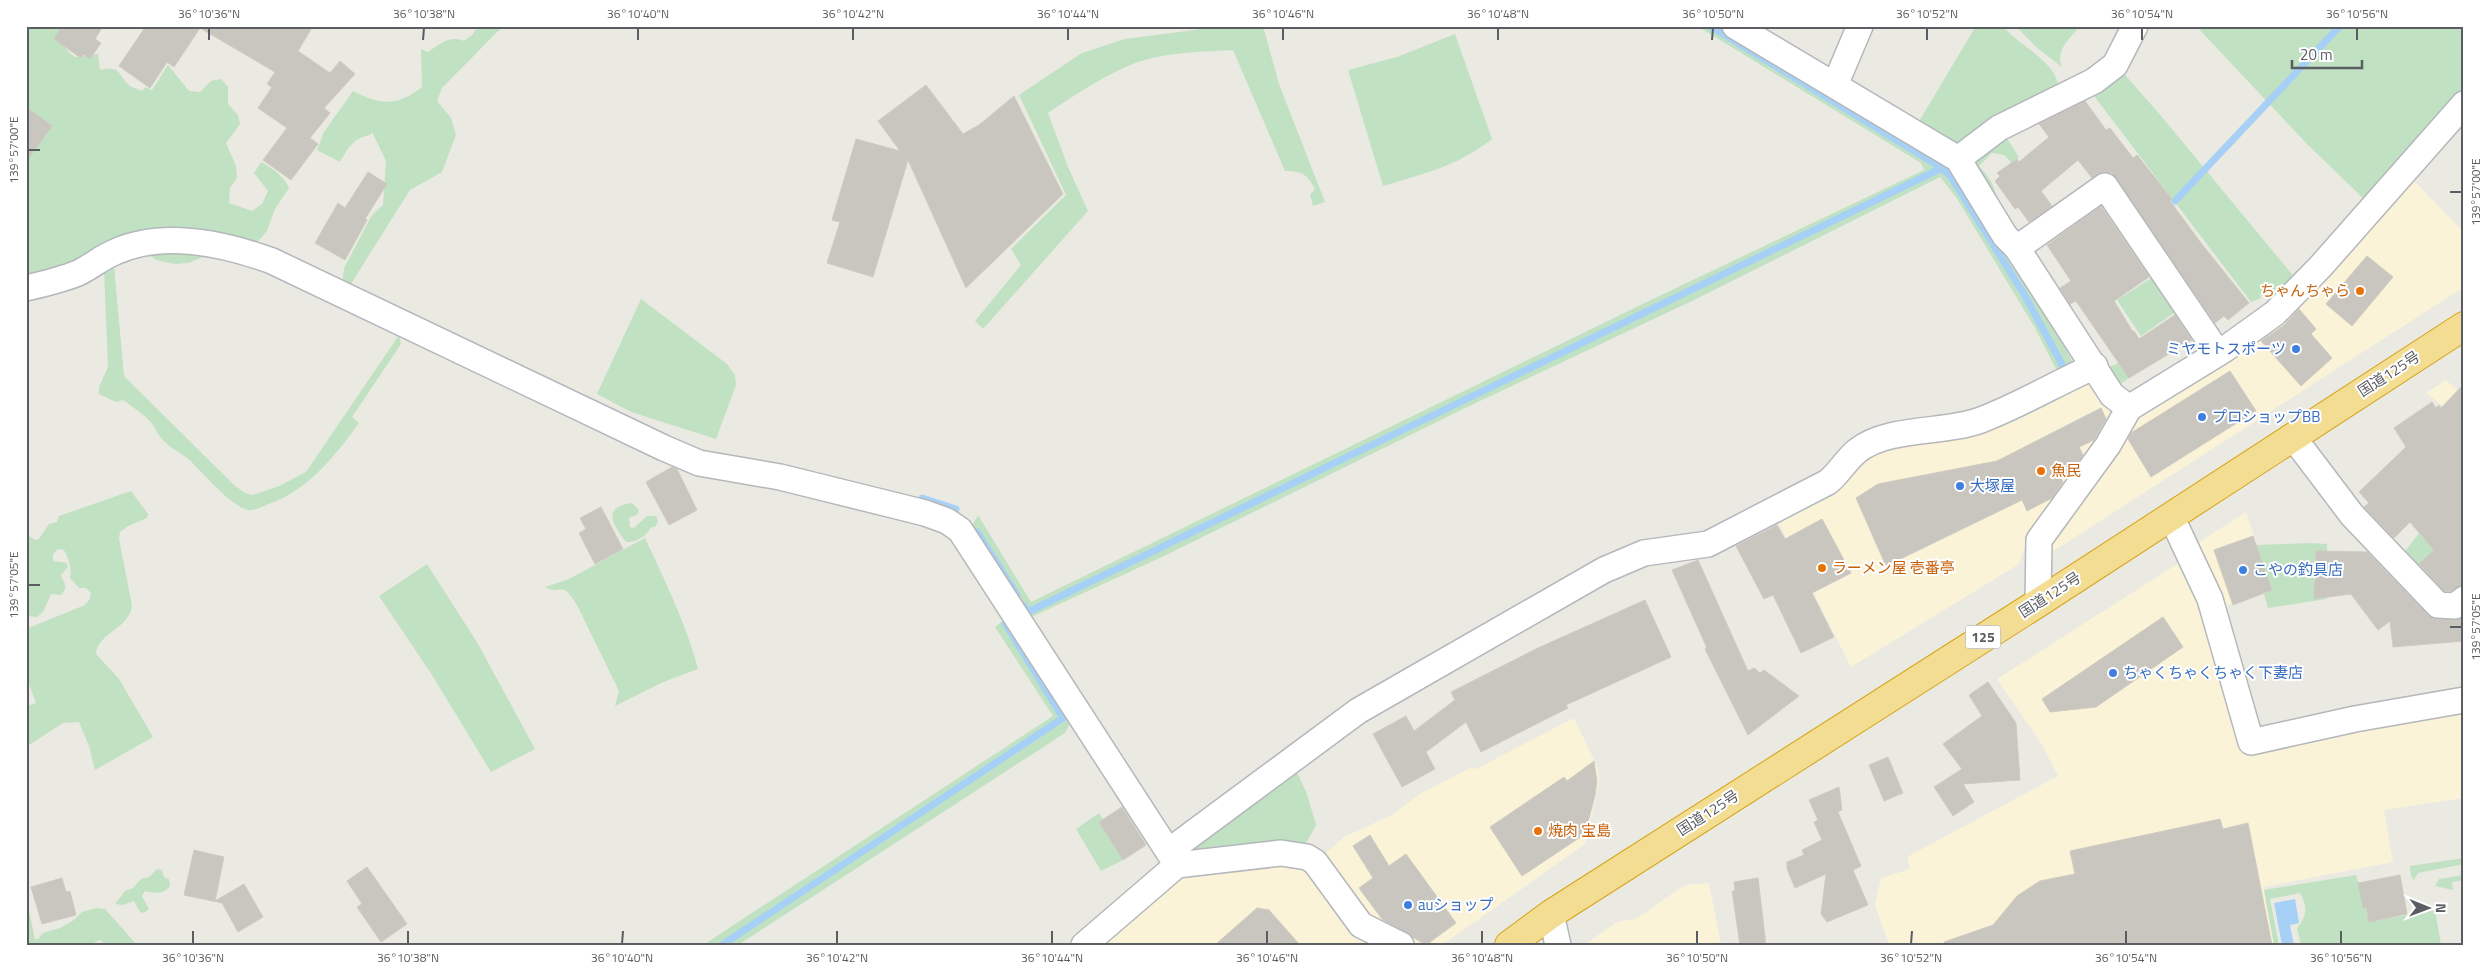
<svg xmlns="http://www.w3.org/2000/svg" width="2490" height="971" font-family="'Titillium Web','Noto Sans JP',sans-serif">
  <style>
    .commercial { fill: #faf3d8 }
    .green { fill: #c0e1c2 }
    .water { fill: #a7d0f6 }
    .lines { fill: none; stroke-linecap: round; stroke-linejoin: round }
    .stream { stroke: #a7d0f6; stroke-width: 7 }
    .building { fill: #c9c6c0; stroke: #cfcbc1 }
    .street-casing { stroke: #b4b7bb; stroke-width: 28 }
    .highway-casing { stroke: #d6a317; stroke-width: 30 }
    .street { stroke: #fff; stroke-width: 25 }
    .highway { stroke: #f2dd92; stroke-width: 28 }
    .ticks { fill: none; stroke: #5a5d61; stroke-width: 2 }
    .food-dot { fill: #e8710a; stroke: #fff; stroke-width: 2 }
    .shop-dot { fill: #3f7fe0; stroke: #fff; stroke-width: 2 }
    .labels { text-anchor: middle; stroke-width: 4; stroke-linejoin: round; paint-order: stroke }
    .shield { fill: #fff; stroke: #8c8e90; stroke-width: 1 }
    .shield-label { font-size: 14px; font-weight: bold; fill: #5a5d61 }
    .food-label { font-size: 15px; fill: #c56008; stroke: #fff; text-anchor: start }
    .shop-label { font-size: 15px; fill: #366cbe; stroke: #fff; text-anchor: start }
    .street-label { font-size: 15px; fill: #5a5d61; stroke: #fff }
    .neatline { fill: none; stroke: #5a5d61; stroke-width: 2 }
    .ticks-label { font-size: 12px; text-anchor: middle; fill: #5a5d61 }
  </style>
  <rect width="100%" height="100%" fill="#ebeae2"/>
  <g class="commercial">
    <polygon points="2412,179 2464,232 2464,287 2038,561 2129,408 2225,349"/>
    <polygon points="2093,375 2116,425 2075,487 2025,547 2019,564 1851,667 1779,524 1836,491 1879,451"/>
    <polygon points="2446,380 2464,396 2443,406 2426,393"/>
    <polygon points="2246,512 2272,590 2213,610 2187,550"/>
    <polygon points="2182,561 2211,627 2245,752 2464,708 2464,798 2384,810 2393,862 2263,887 2274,945 1889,945 1875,905 1881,878 1910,869 1907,857 2058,776 2042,745 1997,679"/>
    <polygon points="1574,718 1598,768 1599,782 1585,844 1442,945 1414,945 1364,920 1323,856 1344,837 1392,815 1420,794 1470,768 1476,769"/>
    <polygon points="1294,854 1361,925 1401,945 1084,945 1177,865"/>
    <polygon points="1709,883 1721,945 1584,945 1617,922 1637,918 1685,885"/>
  </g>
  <g class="green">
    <path d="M26 26H59C60 40 64 49 75 57L98 54 100 70C123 65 118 77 130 86 134 88 139 90 142 91L145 87 152 90 168 65 189 91 200 92 211 81 221 79 228 87V104L238 115 240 124 226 143 236 166 237 178 230 188 229 203 252 211 262 204 268 191 254 173 261 162C271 167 285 177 289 188L275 209 267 231 255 245 206 256 188 263 175 264 156 260 149 255 134 256 128 262 114 266 124 376 234 485 245 493 253 495 279 486 306 472 399 335 401 344 352 417 359 423C335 456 307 492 266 505 261 507 254 511 248 510 231 507 201 470 187 458 179 452 170 448 163 440 157 434 155 427 150 421 142 413 131 406 123 400L116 402 99 394V387L108 367 104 270 82 283 77 289 50 293 26 292Z"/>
    <path d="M479 26H503L442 88 437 101 451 118 456 135 442 172 410 190 347 290 342 285 344 268 372 215 383 205 386 161 372 132 370 135C353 138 348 148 340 162L317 150 324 132 353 91C381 105 396 107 422 87L421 49 428 52C440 44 449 35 464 41L472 35Z"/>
    <path d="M1225 26H1263L1279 84 1325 202 1313 206 1310 195 1315 189C1307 174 1302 171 1285 171L1233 50C1203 52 1167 52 1138 62 1106 74 1076 94 1048 113L1068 167 1088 211 983 329 975 321 1021 265 1011 249 1066 195 1019 95 1082 53 1125 39Z"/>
    <polygon points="1697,26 1727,26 1944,159 2016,262 2074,364 2057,371 2035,328 1956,197 1940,177 1696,299 1465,408 1164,556 1027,619 970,530 978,515 1031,602 1655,298 1924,170 1921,163"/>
    <path d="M1976 26H2003C2016 44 2058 62 2058 87L1964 147 1915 128Z"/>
    <path d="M2016 26 2021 28 2023 26H2080C2070 38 2055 50 2062 67L2036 47Z"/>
    <polygon points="2196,26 2464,26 2464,94 2366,201 2307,144"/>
    <path d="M1455 34 1492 139C1456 167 1425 173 1383 186L1348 70 1397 57Z"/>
    <polygon points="2120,69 2162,117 2295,278 2271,298 2268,291 2260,295 2261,298 2251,302 2091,92"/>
    <path d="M2004 134 2019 157 2012 163 2004 155 1992 153 1979 166C1987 175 1998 187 1995 201L1968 165Z"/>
    <polygon points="2158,274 2181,308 2141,336 2117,300"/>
    <polygon points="641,299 727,364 735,375 736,385 716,439 631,412 597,394"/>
    <polygon points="2118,361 2129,378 2115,388 2107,366 2116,365"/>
    <path d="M131 491 148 514 147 518 128 526 120 532 119 539 132 605C130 629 98 632 96 654L119 679 153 737 95 770 89 746 79 722 63 723 26 747V706L36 703 26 676V629L85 605 90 599 91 593 86 588H79L70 578C72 567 69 560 64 550L58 549 53 554V561L67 563 68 567 61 575C64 584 69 586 61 595L51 594 43 612 37 617 27 616 26 534 35 540 39 539 49 524 57 522 59 516Z"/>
    <path d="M632 503 639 510 638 514 629 518 630 527 634 528 647 516H656L658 521 655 527H651C647 536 635 543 626 542 614 526 600 507 632 503Z"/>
    <polygon points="2425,526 2444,542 2418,565 2442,589 2438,595 2402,555"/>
    <path d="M645 538C665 581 686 623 698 669L661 683 615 706 619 691 577 605C560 578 563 597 545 587L569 579Z"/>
    <polygon points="2311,543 2327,544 2326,599 2268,608 2264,594 2272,590 2256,545"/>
    <polygon points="427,564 478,644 535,749 491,772 432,675 379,596"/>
    <polygon points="1007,618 1073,718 1065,733 738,945 703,945 1053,716 995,627"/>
    <polygon points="1296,770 1307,794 1316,825 1304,847 1186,853"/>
    <polygon points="1099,813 1103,819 1099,822 1123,860 1101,871 1076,829"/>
    <polygon points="2464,858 2464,864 2418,873 2414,880 2411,876 2410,866"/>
    <path d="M157 869 162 870 164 877 169 879 170 886C163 895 155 893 145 891L142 896 149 909 144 913 140 912 134 901 123 905 115 904 125 891 133 888 141 879 149 877Z"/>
    <path d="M2356 875 2369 922 2435 910 2441 945H2301L2297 928C2307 916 2308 907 2300 893L2270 899 2279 945H2274L2264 890Z"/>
    <polygon points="2464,875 2464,880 2452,882 2453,890 2435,886 2439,879"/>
    <polygon points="26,906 28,906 35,939 38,939 43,933 60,928 74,920 82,912 96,908 105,909 137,945 106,945 100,940 89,945 26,945"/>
  </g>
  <polygon class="water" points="2295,899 2299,923 2290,925 2294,945 2282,945 2274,903"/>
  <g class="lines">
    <g class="stream">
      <polyline points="1942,168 1951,177 2024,294 2064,368"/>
      <polyline points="2175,201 2340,26"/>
      <polyline points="922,498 956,509"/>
      <polyline points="977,532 1017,595"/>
      <polyline points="1024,606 1028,612 1942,168 1710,26"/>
      <polyline points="722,945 1063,718 1005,623"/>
    </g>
  </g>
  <g class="building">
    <polygon points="62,26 103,26 95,39 101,43 90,59 83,54 81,58 54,39"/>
    <polygon points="146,26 313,26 298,51 330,73 340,61 355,74 324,108 330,113 310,138 318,144 291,180 263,160 287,128 258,108 272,87 267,84 275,72 200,28 174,67 167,62 150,88 119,66"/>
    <polygon points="926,85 963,134 979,125 1014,96 1063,194 966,288 908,160 873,277 827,263 840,222 832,220 856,139 900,151 878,121"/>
    <polygon points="2085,101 2106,130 2110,128 2133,158 2137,155 2172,199 2170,201 2201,243 2249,303 2228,320 2224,316 2215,323 2112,173 2103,172 2092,178 2078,160 2041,191 2052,206 2029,222 2018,207 2015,209 1995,181 2000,176 1997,173 2017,159 2019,162 2049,137 2039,124"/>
    <polygon points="26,107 52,126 26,162"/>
    <polygon points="368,172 387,184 365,219 367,220 345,260 315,243 338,203 345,208"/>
    <polygon points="2101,206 2149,277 2114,301 2133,332 2134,331 2139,339 2175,315 2192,340 2129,378 2076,301 2070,304 2060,288 2071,281 2047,245"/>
    <polygon points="2367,256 2393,277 2352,326 2326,304"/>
    <polygon points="2299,309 2316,329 2311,334 2332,358 2301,386 2261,341 2284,325"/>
    <polygon points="2230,371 2256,411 2151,477 2128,439 2131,433"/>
    <polygon points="2464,384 2464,585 2450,591 2444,591 2419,564 2434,550 2410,522 2394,538 2364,507 2369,503 2359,492 2406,447 2394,428 2432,402 2436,408 2439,405 2441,408"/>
    <polygon points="2101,408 2106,419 2094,440 2079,447 2083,455 2070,473 2061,478 2063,482 2052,498 2027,511 2022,500 1886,566 1856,498 1878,484 1997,461"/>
    <polygon points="672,467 677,469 697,510 669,525 646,482"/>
    <polygon points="601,507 623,549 595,564 579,533 586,529 580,518"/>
    <polygon points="1822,519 1851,573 1812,593 1834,637 1801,653 1773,595 1764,599 1736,546 1777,525 1785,539"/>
    <polygon points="2253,536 2272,590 2233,605 2214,550"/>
    <polygon points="2316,551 2367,552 2428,615 2437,619 2454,620 2464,617 2464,641 2393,647 2390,621 2378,630 2351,594 2314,599"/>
    <polygon points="1698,560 1748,671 1754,668 1760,673 1764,670 1799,696 1748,735 1705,649 1707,648 1672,570"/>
    <polygon points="1645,600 1671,657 1566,705 1568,708 1481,752 1466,722 1426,752 1435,769 1402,787 1373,734 1406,716 1414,731 1455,700 1451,692 1538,648"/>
    <polygon points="2163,617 2183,647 2096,707 2050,712 2042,699"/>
    <polygon points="1988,682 2016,723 2020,780 1963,784 1974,802 1953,816 1934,787 1962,769 1943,744 1982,716 1969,695"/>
    <polygon points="1888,757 1903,793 1884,801 1869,765"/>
    <polygon points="1594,761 1597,781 1595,795 1585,834 1522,876 1490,827 1564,777 1567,781"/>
    <polygon points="1839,787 1842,810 1838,812 1861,866 1853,870 1868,905 1827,922 1821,914 1826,874 1795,888 1787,869 1787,862 1804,855 1802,850 1822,840 1814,822 1818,820 1809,800"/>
    <polygon points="1122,807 1146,845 1123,860 1099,822"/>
    <polygon points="2220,819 2223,829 2248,823 2272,945 1945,945 1944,942 1993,925 2017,896 2040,881 2075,874 2070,851"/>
    <polygon points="1370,835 1389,866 1406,854 1456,923 1426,945 1382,919 1359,888 1373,878 1353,846"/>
    <polygon points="194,850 224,857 215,901 244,884 263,917 238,932 222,903 184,895"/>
    <polygon points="367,867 407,924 381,942 357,907 362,904 347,881"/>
    <polygon points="2400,875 2407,914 2369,922 2366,907 2363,908 2358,883"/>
    <polygon points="62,878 66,892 70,891 76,915 42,924 31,887"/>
    <polygon points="1758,878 1766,945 1740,945 1732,891 1735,891 1734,882"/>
    <polygon points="1257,908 1269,910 1300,945 1215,945"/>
  </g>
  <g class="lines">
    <g class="street-casing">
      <g id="street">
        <polyline points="1735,26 1958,159 2005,236 2017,248 2112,395 2129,408"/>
        <polyline points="1835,85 1860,26"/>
        <polyline points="1958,159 1999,128 2094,81 2115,65 2135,26"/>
        <polyline points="2017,248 2105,186 2218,353"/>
        <path d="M26 288C43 284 61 280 78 273 91 267 102 257 115 252 163 230 225 244 272 261L664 448 699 463 780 477 925 513 947 521 960 530 1177 865"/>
        <polyline points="2293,437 2352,515 2438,605 2455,606 2464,599"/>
        <polyline points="2171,516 2210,599 2251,742 2355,719 2464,700"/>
        <polyline points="2038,603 2039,540 2108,445 2129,408 2225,349 2275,313 2321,266 2464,104"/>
        <path d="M1169 851 1358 711 1604 570 1644 553 1708 544 1828 482C1839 473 1846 460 1857 451 1889 426 1943 434 1981 420 2020 405 2057 383 2095 366"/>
        <polyline points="1551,914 1558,945"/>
        <polyline points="1084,945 1177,865 1281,853 1307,857 1315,862 1361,925 1401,945"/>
      </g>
    </g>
    <g class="highway-casing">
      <polyline id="highway" points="1509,945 1551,914 2038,603 2464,326"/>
    </g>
    <use href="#street" class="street"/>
    <use href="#highway" class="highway"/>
  </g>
  <path class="ticks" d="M209 40V28M423 40 424 28M638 40V28M853 40V28M1068 40V28M1283 40V28M1498 40V28M1712 40 1713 28M1927 40V28M2142 40V28M2357 40V28M28 150H40M2450 192H2462M28 585H40M2450 627H2462M193 944V931M408 944V931M622 944 623 931M837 944V931M1052 944V931M1267 944V931M1482 944V931M1697 944V931M1911 944 1912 931M2126 944V931M2341 944V931"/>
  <g class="food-dot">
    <circle cx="2360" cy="291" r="5"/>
    <circle cx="2041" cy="471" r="5"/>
    <circle cx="1822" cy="568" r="5"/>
    <circle cx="1538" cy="831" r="5"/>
  </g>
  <g class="shop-dot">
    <circle cx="2296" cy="349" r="5"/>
    <circle cx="2202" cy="417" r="5"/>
    <circle cx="1960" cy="486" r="5"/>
    <circle cx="2243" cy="570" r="5"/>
    <circle cx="2113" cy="673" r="5"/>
    <circle cx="1408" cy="905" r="5"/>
  </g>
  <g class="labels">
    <rect class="shield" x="1965.5" y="625.5" width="35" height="23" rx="4"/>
    <g class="shield-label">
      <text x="1983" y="642">125</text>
    </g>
    <g class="food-label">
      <text x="2350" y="296" text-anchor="end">ちゃんちゃら</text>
      <text x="2051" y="476">魚民</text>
      <text x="1832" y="573">ラーメン屋 壱番亭</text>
      <text x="1548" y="836">焼肉 宝島</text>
    </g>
    <g class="shop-label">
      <text x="2286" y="354" text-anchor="end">ミヤモトスポーツ</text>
      <text x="2212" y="422">プロショップBB</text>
      <text x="1970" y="491">大塚屋</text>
      <text x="2253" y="575">こやの釣具店</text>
      <text x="2123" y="678">ちゃくちゃくちゃく下妻店</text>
      <text x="1418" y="910">auショップ</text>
    </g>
    <g class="street-label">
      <text transform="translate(2389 374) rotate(-33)" y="5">国道125号</text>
      <text transform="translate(2050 595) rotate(-33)" y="5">国道125号</text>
      <text transform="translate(1708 813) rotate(-33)" y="5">国道125号</text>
    </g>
  </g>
  <rect width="2490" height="971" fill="none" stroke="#ffffff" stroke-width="55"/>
  <g transform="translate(2428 908) rotate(91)" stroke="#ffffff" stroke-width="4" paint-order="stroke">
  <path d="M0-4L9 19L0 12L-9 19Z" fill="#5a5d61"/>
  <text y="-8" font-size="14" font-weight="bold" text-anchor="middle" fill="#5a5d61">N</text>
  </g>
  <path d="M2292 60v8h70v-8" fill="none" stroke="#5a5d61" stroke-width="2.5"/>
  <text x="2300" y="60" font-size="15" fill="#5a5d61" stroke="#ffffff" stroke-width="4" paint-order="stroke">20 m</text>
  <rect x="28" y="28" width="2434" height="916" class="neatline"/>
  <g class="ticks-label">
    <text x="209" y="18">36°10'36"N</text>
    <text x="424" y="18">36°10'38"N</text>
    <text x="638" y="18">36°10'40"N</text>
    <text x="853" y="18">36°10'42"N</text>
    <text x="1068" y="18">36°10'44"N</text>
    <text x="1283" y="18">36°10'46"N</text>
    <text x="1498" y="18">36°10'48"N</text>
    <text x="1713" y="18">36°10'50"N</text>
    <text x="1927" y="18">36°10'52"N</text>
    <text x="2142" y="18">36°10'54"N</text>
    <text x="2357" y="18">36°10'56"N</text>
    <text transform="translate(14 150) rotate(-90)" y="4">139°57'00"E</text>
    <text transform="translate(2476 192) rotate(-90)" y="4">139°57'00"E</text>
    <text transform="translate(14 585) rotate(-90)" y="4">139°57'05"E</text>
    <text transform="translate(2476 627) rotate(-90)" y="4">139°57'05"E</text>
    <text x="193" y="962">36°10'36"N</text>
    <text x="408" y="962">36°10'38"N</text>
    <text x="622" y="962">36°10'40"N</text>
    <text x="837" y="962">36°10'42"N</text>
    <text x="1052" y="962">36°10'44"N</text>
    <text x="1267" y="962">36°10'46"N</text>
    <text x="1482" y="962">36°10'48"N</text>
    <text x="1697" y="962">36°10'50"N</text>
    <text x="1911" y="962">36°10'52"N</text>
    <text x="2126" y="962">36°10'54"N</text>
    <text x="2341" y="962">36°10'56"N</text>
  </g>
</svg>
